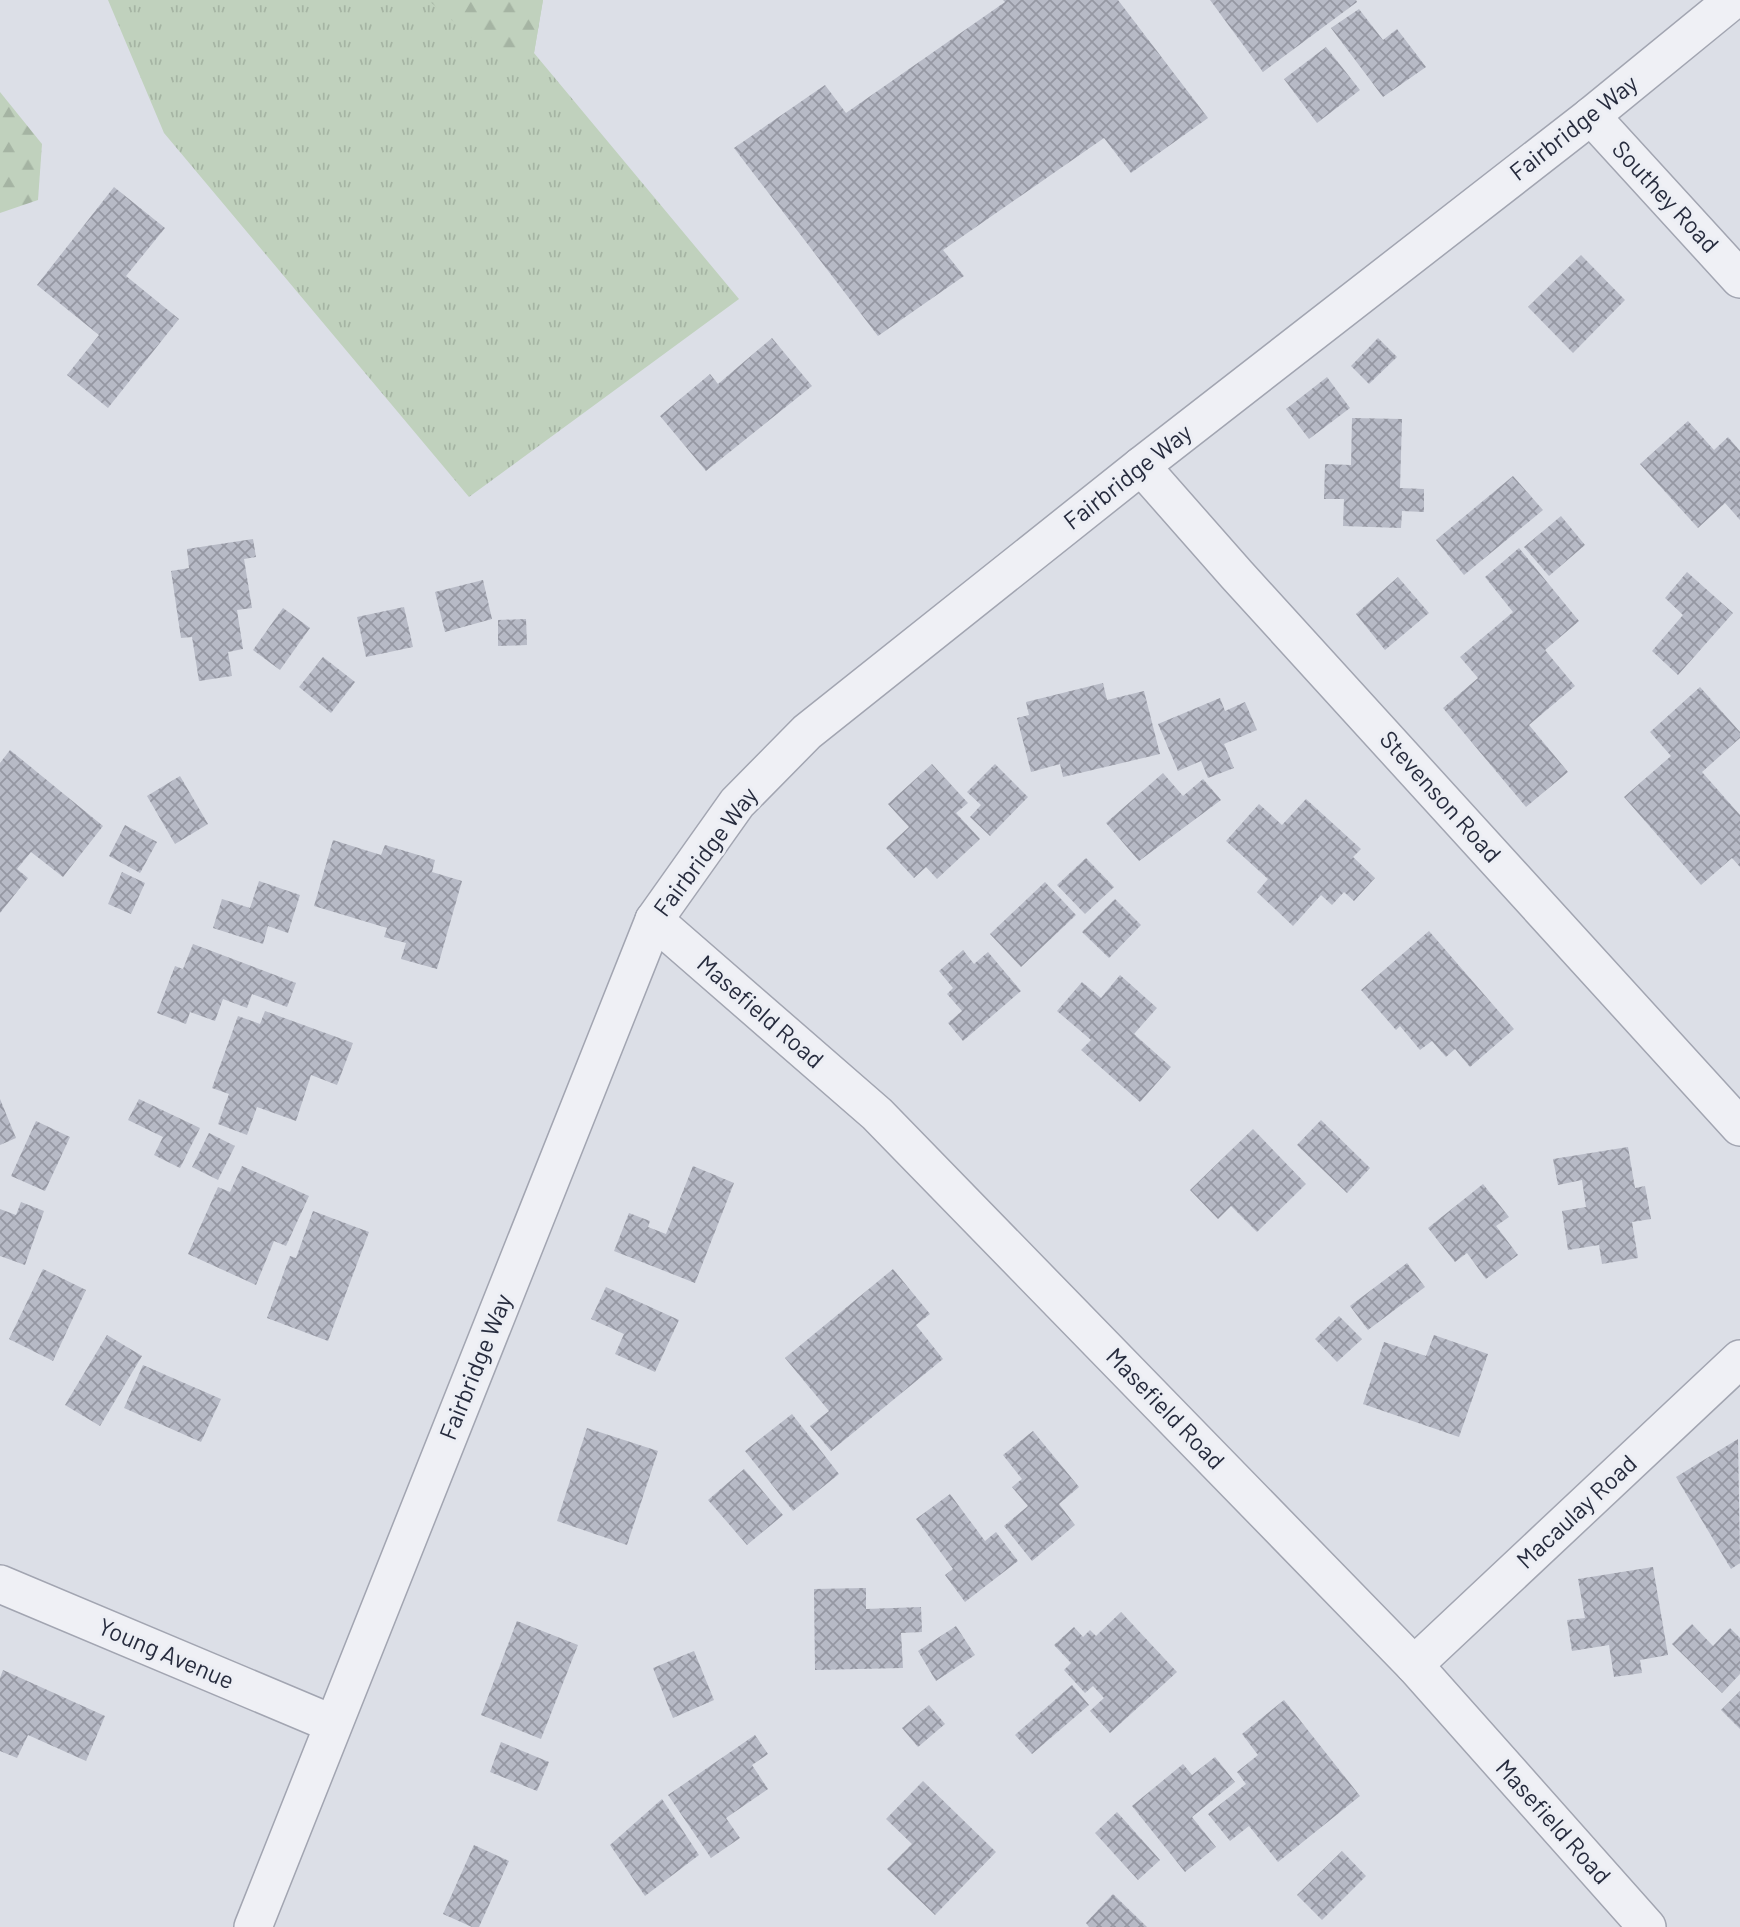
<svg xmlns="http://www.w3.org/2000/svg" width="1740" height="1927" font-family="Barlow,sans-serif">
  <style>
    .grass { fill: url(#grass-tufts) }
    .forest { fill: url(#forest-firs) }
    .building { fill: url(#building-cross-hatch) }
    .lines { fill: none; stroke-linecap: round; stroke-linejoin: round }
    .minor-casing { stroke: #a2a5b1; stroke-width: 40 }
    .minor { stroke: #eff0f5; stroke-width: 37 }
    .labels { text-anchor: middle; stroke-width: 6; stroke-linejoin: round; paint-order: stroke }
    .street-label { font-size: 24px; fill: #262b3d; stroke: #eceef4 }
  </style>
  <defs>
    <pattern id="grass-tufts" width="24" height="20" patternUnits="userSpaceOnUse" patternTransform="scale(1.75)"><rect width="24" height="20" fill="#c0d1bd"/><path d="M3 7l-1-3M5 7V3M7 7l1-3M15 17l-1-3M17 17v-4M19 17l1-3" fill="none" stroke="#a5b4a3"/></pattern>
    <pattern id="forest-firs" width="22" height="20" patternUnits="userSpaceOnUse" patternTransform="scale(1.75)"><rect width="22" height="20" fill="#c0d1bd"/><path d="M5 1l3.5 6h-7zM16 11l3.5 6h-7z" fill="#a5b4a3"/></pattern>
    <pattern id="building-cross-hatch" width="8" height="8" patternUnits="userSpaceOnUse" patternTransform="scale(1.75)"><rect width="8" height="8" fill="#b7bac6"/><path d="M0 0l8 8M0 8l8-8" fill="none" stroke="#9597a2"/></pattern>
  </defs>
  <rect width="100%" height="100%" fill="#dcdfe7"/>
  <polygon class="grass" points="108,0 543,0 534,53 739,299 469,497 164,133"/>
  <g class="forest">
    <polygon points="428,0 543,0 534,53 496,58"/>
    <polygon points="0,92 42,144 38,200 0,213"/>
  </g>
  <g class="building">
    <polygon points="1003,0 1118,0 1208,118 1131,173 1104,138 943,250 964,276 878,336 734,148 825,85 846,113 1005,2"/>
    <polygon points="1210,0 1356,0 1357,2 1263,72"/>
    <polygon points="1359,9 1383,40 1397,29 1426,67 1383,97 1331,28"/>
    <polygon points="1326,47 1360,90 1317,123 1284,79"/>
    <polygon points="114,187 165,228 126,276 179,319 108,408 67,375 99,335 37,285"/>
    <polygon points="1581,255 1625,300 1573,353 1528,307"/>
    <polygon points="772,338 812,386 706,471 660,416 710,374 718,384"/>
    <polygon points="1378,338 1397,357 1369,384 1351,366"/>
    <polygon points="1327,377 1350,408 1309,439 1286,409"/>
    <polygon points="1352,418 1402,419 1400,488 1424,489 1424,512 1402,511 1401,528 1343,526 1344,499 1324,499 1325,464 1351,465"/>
    <polygon points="1688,421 1714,450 1728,437 1740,451 1740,520 1725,503 1698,528 1640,464"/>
    <polygon points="1513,476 1543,510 1464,575 1436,540"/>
    <polygon points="1561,516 1585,545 1549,576 1524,547"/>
    <polygon points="253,539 256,557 244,559 252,608 237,610 243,649 228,652 232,676 199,681 192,637 181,638 171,571 189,568 187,549"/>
    <polygon points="1519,548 1579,621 1545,650 1575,686 1529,725 1568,772 1526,807 1443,708 1478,678 1460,657 1513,612 1485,577"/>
    <polygon points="1687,572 1733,613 1678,675 1652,651 1683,615 1665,598"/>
    <polygon points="1398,577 1429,613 1385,650 1356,614"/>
    <polygon points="483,580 492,619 445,632 435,592"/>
    <polygon points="404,607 413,647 366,657 357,617"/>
    <polygon points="283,608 310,628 280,670 253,650"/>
    <polygon points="526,619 527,645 498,646 498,620"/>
    <polygon points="323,657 355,682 331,713 299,687"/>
    <polygon points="1103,683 1107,700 1144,691 1160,754 1063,777 1060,764 1031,772 1017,718 1029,715 1026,702"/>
    <polygon points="1700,687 1740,732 1740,738 1702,772 1740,815 1740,867 1732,858 1701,885 1624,797 1671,756 1650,732"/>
    <polygon points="1220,698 1225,711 1245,702 1257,730 1224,744 1234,768 1208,778 1201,761 1178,771 1158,724"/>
    <polygon points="10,750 103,826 63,877 31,852 17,869 28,878 0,913 0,763"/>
    <polygon points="932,764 968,803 956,813 980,839 937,879 926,867 914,878 886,848 909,827 888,804"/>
    <polygon points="995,764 1028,797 990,836 970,817 981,805 967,792"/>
    <polygon points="1163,773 1183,796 1203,779 1221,800 1139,861 1106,823"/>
    <polygon points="180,776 208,824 175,844 147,796"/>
    <polygon points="1306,799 1361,849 1353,857 1375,878 1354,901 1344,892 1332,905 1321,895 1293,926 1257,892 1268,879 1226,841 1259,804 1282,825"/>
    <polygon points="125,825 157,842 140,873 109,856"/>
    <polygon points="333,840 381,855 385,845 435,860 432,872 462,881 437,969 401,959 406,943 384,937 387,928 314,906"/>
    <polygon points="1086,858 1114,887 1085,914 1057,885"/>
    <polygon points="122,872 145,883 131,914 108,904"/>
    <polygon points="259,881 300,895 288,933 268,926 263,944 213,928 222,899 250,908"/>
    <polygon points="1045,882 1076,915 1021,967 990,934"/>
    <polygon points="1115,899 1141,925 1109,958 1082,932"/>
    <polygon points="1429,931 1514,1029 1470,1067 1455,1049 1446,1057 1432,1041 1420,1050 1400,1026 1396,1030 1361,990"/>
    <polygon points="193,944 296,983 287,1007 252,994 247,1008 223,999 215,1021 190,1012 186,1024 157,1013 175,966 183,969"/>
    <polygon points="963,950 974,964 988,952 1021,991 963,1041 948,1023 962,1011 947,994 953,988 939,971"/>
    <polygon points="1120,975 1157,1008 1134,1034 1171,1067 1140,1102 1081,1050 1091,1040 1057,1011 1082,982 1101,998"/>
    <polygon points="265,1011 353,1043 337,1085 311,1075 296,1121 257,1107 247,1135 218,1124 229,1094 212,1088 238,1016 260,1024"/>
    <polygon points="0,1099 16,1138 0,1145"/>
    <polygon points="139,1099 200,1128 180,1168 154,1155 163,1137 128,1120"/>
    <polygon points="1321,1120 1370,1168 1347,1193 1297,1145"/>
    <polygon points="36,1121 70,1137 45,1191 11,1176"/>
    <polygon points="1253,1129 1306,1184 1257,1232 1231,1206 1218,1219 1190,1190"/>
    <polygon points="209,1133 235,1146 218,1180 192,1167"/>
    <polygon points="1628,1147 1635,1188 1645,1186 1651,1219 1632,1222 1638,1258 1602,1264 1599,1245 1568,1250 1562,1211 1586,1207 1582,1180 1558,1185 1553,1159"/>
    <polygon points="242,1166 309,1196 286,1246 274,1241 256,1285 188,1254 218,1187 230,1192"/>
    <polygon points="693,1166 734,1183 695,1283 614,1251 629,1213 650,1221 648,1227 666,1234"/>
    <polygon points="1483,1184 1509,1217 1496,1226 1518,1255 1486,1279 1467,1253 1455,1262 1428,1228"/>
    <polygon points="21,1202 44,1211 25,1265 0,1256 0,1209 16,1215"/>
    <polygon points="313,1211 369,1232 328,1341 267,1318 290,1256 296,1258"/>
    <polygon points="1407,1263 1425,1287 1368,1330 1350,1306"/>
    <polygon points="43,1269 86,1290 53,1361 9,1339"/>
    <polygon points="893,1269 930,1314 916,1325 943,1359 831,1451 810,1426 829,1411 785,1358"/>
    <polygon points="606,1287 679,1320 655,1372 615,1354 624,1334 591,1319"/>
    <polygon points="1339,1316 1362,1339 1337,1362 1315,1339"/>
    <polygon points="107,1335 142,1356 100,1426 65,1405"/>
    <polygon points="1434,1335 1488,1354 1459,1437 1363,1404 1384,1342 1426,1356"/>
    <polygon points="143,1365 221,1399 201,1442 124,1408"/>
    <polygon points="792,1414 839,1474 793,1511 745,1451"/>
    <polygon points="587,1428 658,1451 627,1545 557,1521"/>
    <polygon points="1033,1431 1079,1487 1059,1504 1075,1525 1032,1561 1004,1526 1028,1506 1012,1487 1022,1479 1003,1455"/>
    <polygon points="1738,1439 1740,1563 1731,1569 1676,1477"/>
    <polygon points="744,1469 783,1515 747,1545 708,1500"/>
    <polygon points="950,1494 985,1541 996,1532 1018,1561 965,1602 945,1575 953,1569 916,1519"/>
    <polygon points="1653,1567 1668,1655 1640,1660 1642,1673 1614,1677 1609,1645 1572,1651 1567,1620 1585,1618 1578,1579"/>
    <polygon points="866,1588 866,1609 921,1607 922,1632 901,1633 903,1668 815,1670 814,1589"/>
    <polygon points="1121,1612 1177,1672 1110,1733 1090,1711 1104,1698 1093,1686 1085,1693 1064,1670 1071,1663 1054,1645 1074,1627 1083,1637 1090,1630 1096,1636"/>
    <polygon points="517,1621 578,1645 541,1739 481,1715"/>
    <polygon points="1692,1624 1713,1646 1730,1628 1740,1638 1740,1674 1722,1693 1672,1644"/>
    <polygon points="956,1626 975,1655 936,1681 918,1651"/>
    <polygon points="694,1651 714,1700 673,1718 653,1668"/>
    <polygon points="3,1670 105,1716 86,1761 28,1735 17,1758 0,1751 0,1678"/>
    <polygon points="1072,1685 1089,1705 1032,1754 1015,1735"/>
    <polygon points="1740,1691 1740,1729 1721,1710"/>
    <polygon points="1284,1700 1360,1796 1278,1862 1249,1826 1230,1841 1208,1814 1246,1784 1237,1772 1258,1755 1242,1734"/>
    <polygon points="929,1705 945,1724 918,1747 902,1728"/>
    <polygon points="755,1735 768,1754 752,1765 768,1789 726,1818 740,1838 711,1858 668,1795"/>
    <polygon points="501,1742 549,1762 537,1791 490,1772"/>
    <polygon points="1215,1757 1235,1782 1192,1817 1216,1847 1185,1872 1132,1806 1183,1764 1192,1775"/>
    <polygon points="923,1781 996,1852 935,1915 887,1869 912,1844 886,1819"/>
    <polygon points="662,1799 699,1855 645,1896 610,1845"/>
    <polygon points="1117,1812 1160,1860 1138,1880 1095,1833"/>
    <polygon points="474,1845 509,1861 479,1927 472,1927 443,1914"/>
    <polygon points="1342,1851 1366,1876 1322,1920 1297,1895"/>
    <polygon points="1113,1894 1147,1927 1089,1927 1086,1923"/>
  </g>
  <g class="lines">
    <g class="minor-casing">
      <g id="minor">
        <polyline points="1591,116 1740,279"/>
        <polyline points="1141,466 1237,575 1740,1127"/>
        <polyline points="654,920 877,1114 1414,1665 1647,1927"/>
        <polyline points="0,1584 333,1724"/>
        <polyline points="1414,1665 1740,1359"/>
        <polyline points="253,1927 654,920 737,803 807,732 1141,466 1591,116 1733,0"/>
      </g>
    </g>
    <use href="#minor" class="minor"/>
  </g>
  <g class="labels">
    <g class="street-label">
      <text transform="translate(1574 128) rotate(-38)" y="8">Fairbridge Way</text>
      <text transform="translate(1665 197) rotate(47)" y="8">Southey Road</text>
      <text transform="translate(1128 477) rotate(-38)" y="8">Fairbridge Way</text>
      <text transform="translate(1440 797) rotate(48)" y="8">Stevenson Road</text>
      <text transform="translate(706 852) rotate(-53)" y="8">Fairbridge Way</text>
      <text transform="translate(760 1012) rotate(41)" y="8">Masefield Road</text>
      <text transform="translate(476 1367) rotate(-68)" y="8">Fairbridge Way</text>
      <text transform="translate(1165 1409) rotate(46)" y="8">Masefield Road</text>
      <text transform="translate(1577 1512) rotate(-43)" y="8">Macaulay Road</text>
      <text transform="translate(166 1654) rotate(23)" y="8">Young Avenue</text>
      <text transform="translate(1553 1822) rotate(48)" y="8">Masefield Road</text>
    </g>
  </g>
</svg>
